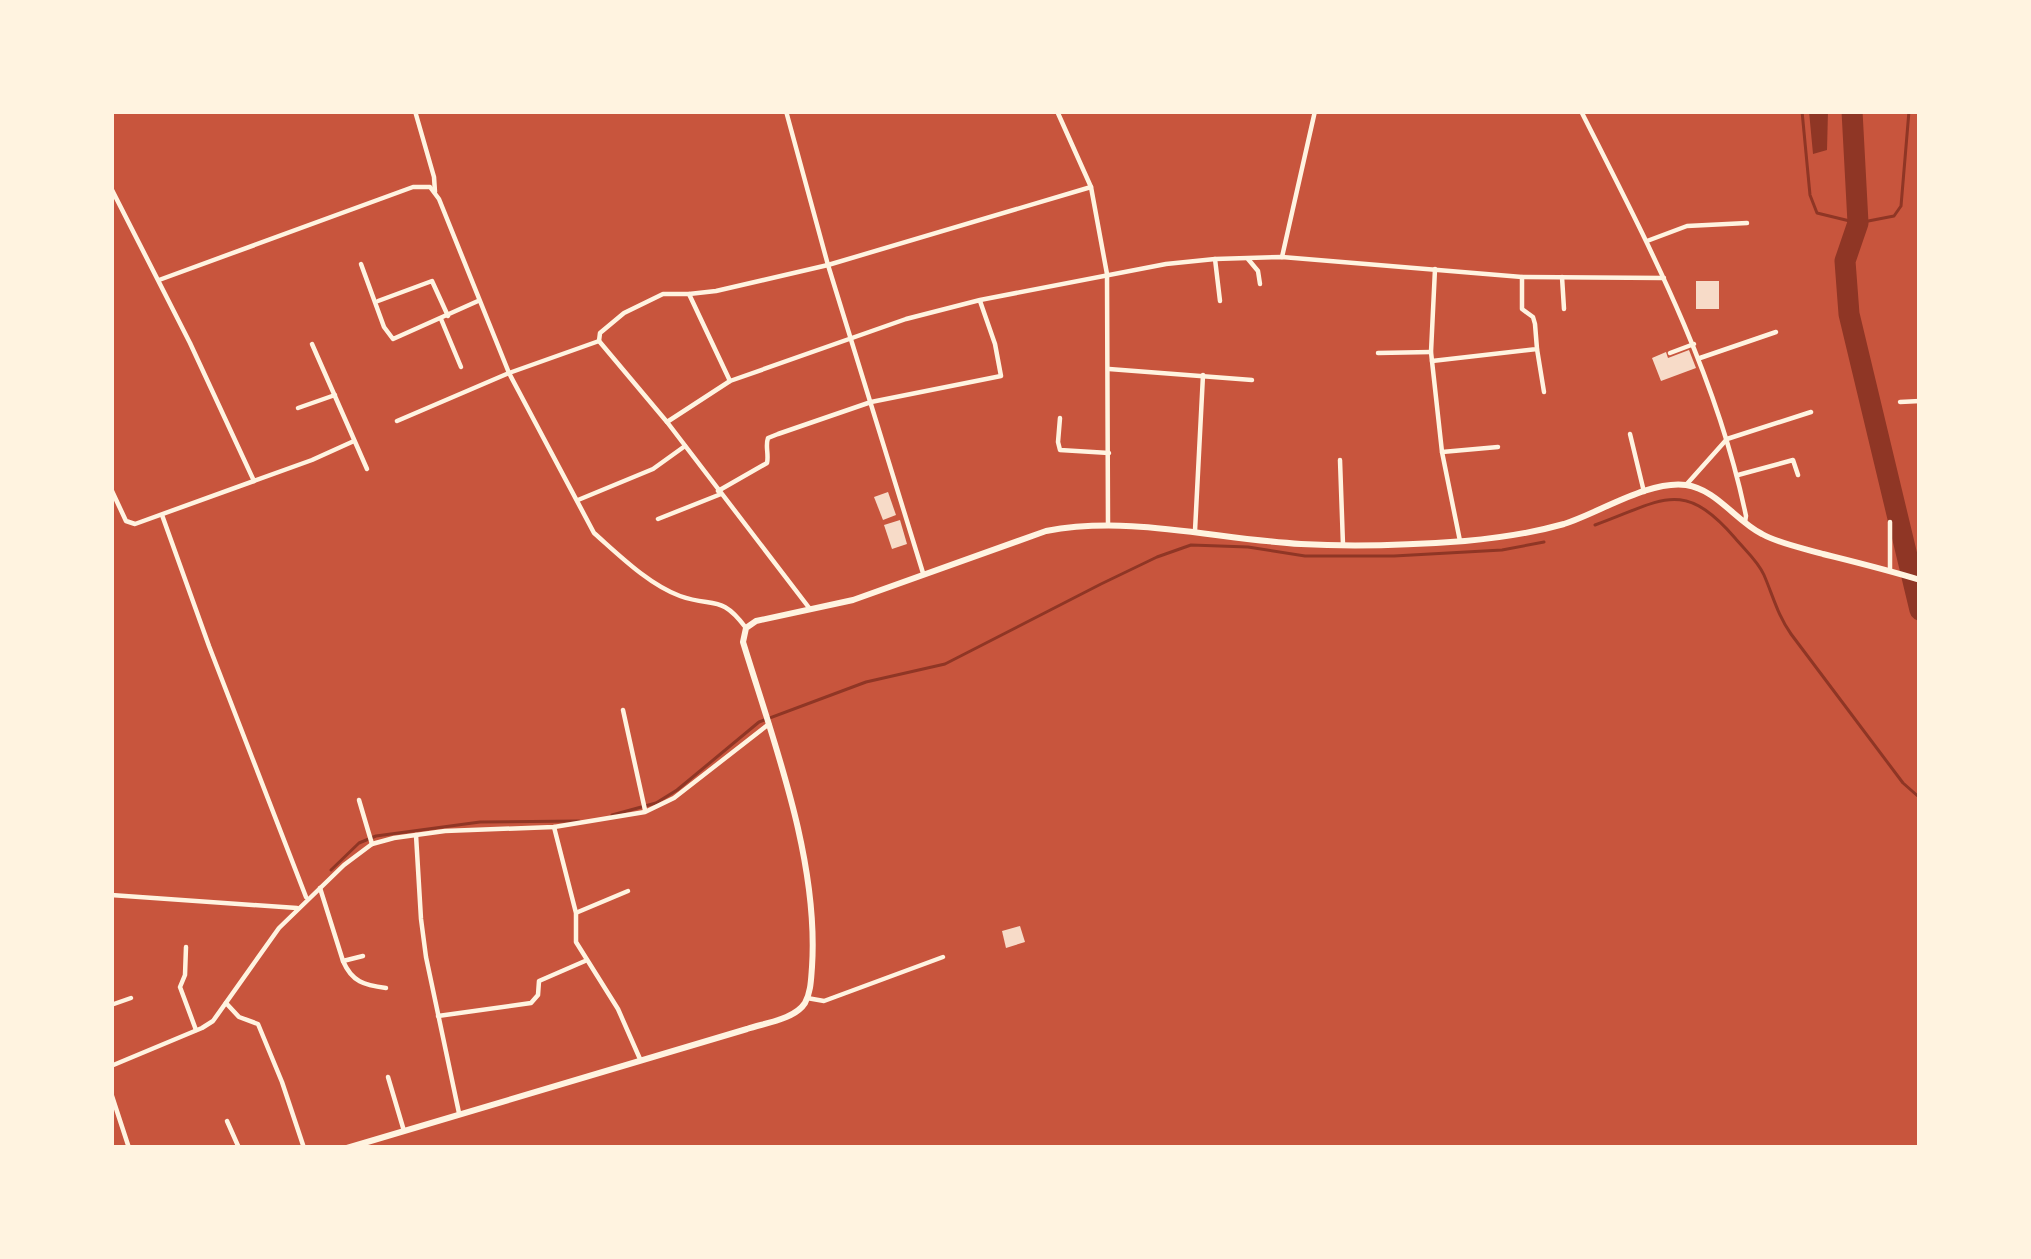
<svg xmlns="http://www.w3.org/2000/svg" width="2031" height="1259" font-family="'Sofia Sans Condensed',sans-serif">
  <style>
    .water { fill: #8f3625 }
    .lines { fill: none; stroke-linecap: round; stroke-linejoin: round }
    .stream { stroke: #8f3625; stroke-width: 3 }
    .river { stroke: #8f3625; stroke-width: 21 }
    .building { fill: #f7dbc8 }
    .minor { stroke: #fff3e0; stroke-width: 4.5 }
    .secondary { stroke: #fff3e0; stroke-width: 6 }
  </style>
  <rect width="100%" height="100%" fill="#c8553d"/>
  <polygon class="water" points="1809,111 1828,111 1827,150 1813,154"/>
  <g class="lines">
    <g class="stream">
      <polyline points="1802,111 1810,195 1817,213 1858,223 1894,216 1901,206 1909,111"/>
      <path d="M1595 525C1662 501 1682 477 1735 538 1745 550 1758 561 1764 575 1773 596 1778 616 1791 634L1903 783 1920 798"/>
      <polyline points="612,815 656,803 677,790 759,722 866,682 945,664 1101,584 1157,557 1191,545 1248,547 1305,556 1394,556 1502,550 1544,542"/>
      <polyline points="331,870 359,843 376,836 480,822 579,821"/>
    </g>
    <polyline class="river" points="1852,111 1858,223 1845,261 1849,314 1920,610"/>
  </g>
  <g class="building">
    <rect x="1696" y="281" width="23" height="28"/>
    <polygon points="1689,350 1696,368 1661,381 1652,358 1666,352 1668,358"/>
    <polygon points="888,492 896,515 883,520 874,497"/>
    <polygon points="900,520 907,544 892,549 884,525"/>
    <polygon points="1020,926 1025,942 1006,948 1002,931"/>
  </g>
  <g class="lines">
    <g class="minor">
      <polyline points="415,111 434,177 435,192"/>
      <polyline points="786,111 828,265 923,573"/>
      <polyline points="1057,111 1091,187 1107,274 1108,525"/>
      <path d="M1581 111C1647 242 1716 371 1746 516L1745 522"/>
      <polyline points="111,188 190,343 254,481"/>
      <polyline points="1647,241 1687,226 1747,223"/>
      <polyline points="1282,257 1315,111"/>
      <polyline points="1215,259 1220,301"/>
      <polyline points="1248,259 1258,271 1260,284"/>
      <polyline points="361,264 384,327 393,339 478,301"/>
      <polyline points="1435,269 1431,352 1442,452 1460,541"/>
      <polyline points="1562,277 1564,309"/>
      <path d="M159 280 413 187H430L439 199 509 373 594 533C619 555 648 584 680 596 714 608 721 594 746 628"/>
      <polyline points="689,294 730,381"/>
      <polyline points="378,301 432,281 448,316"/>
      <polyline points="441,319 461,367"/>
      <polyline points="599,341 600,333 624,313 663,294 689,294 716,291 828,265 1091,187"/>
      <polyline points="312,344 367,469"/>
      <polyline points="1537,349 1544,392"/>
      <polyline points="1378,353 1431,352"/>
      <polyline points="1670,353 1694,344"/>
      <polyline points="1700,358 1776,332"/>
      <polyline points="1432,361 1537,349 1535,324 1533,317 1522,309 1522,277"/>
      <polyline points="1109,369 1252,380"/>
      <polyline points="1900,402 1920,401"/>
      <polyline points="298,408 335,395"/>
      <polyline points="1060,418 1058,442 1060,450 1109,453"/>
      <polyline points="397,421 509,373 599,341 667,422 810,609"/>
      <polyline points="667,422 730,381 906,319 980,300 1166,264 1215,259 1282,257 1522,277 1664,278"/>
      <polyline points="1630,434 1644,492"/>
      <polyline points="1442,452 1498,447"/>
      <polyline points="1340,460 1343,545"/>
      <polyline points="1738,475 1793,460 1798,475"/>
      <polyline points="1686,485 1727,439 1811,412"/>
      <polyline points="112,491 126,521 135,524 312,460 354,441"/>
      <path d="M718 491 767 463C769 454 765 446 768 438L778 434 871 402 1001 376 995 344 980 301"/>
      <polyline points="578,500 653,469 685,446"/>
      <polyline points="162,515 209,646 306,897"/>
      <polyline points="658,519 721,494"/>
      <polyline points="1195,531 1203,375"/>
      <polyline points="1890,571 1890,522"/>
      <polyline points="623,710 645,810"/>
      <polyline points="359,800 372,844"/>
      <polyline points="554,827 576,913 576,942 618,1009 640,1059"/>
      <polyline points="416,835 421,919 426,957 459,1113"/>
      <polyline points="320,888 343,961 363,956"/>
      <polyline points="111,895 297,908"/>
      <polyline points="578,912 628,891"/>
      <polyline points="186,947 185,975 180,987 196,1030"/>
      <path d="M343 961C352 982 364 985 386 988"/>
      <polyline points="807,998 824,1001 943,957"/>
      <polyline points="226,1003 239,1017 258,1024 282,1082 304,1148"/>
      <polyline points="111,1005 131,998"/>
      <polyline points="438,1016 531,1003 538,995 539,981 585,961"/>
      <polyline points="111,1066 202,1028 213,1021 279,928 344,865 372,844 394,838 445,831 554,827 645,812 674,798 769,724"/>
      <polyline points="388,1077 404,1131"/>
      <polyline points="111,1093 129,1148"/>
      <polyline points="227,1121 239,1148"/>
    </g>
    <path class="secondary" d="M347 1148 747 1029C764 1023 794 1020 805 1003 811 992 811 979 812 967 819 861 774 743 743 642L746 628 756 621 853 600 1046 531C1131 515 1215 539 1301 544 1355 547 1411 545 1465 541 1499 538 1532 533 1564 524 1599 513 1649 480 1686 485 1716 489 1736 521 1762 534 1780 544 1803 548 1823 554 1855 562 1888 570 1920 580"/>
  </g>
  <rect width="2031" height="1259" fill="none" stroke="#fff3e0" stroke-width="228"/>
</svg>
